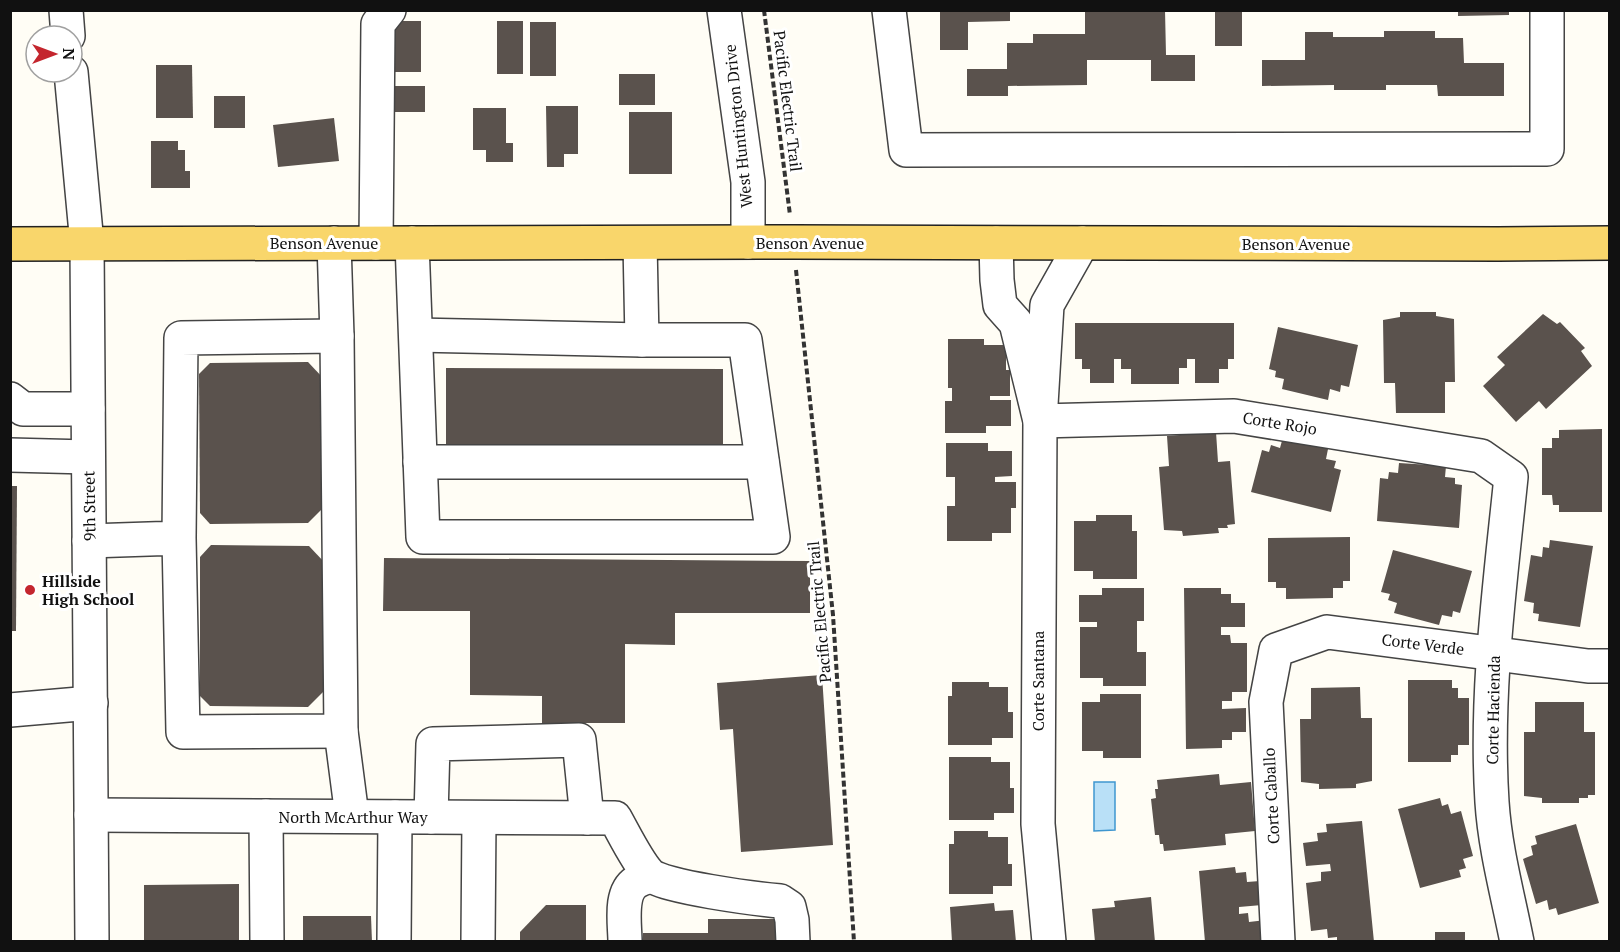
<svg xmlns="http://www.w3.org/2000/svg" width="1620" height="952" font-family="'PT Serif',serif">
  <style>
    .water { fill: #b9e0f7; stroke: #3f96cf; stroke-width: 1.5 }
    .building { fill: #5a524d }
    .lines { fill: none; stroke-linecap: round; stroke-linejoin: round }
    .minor-casing { stroke: #444; stroke-width: 36 }
    .major-casing { stroke: #222; stroke-width: 36 }
    .path { stroke: #333; stroke-width: 4; stroke-dasharray: 6 3; stroke-linecap: butt }
    .minor { stroke: #fff; stroke-width: 33 }
    .major { stroke: #f9d66b; stroke-width: 33 }
    .poi-dot { fill: #c4262e; stroke: #fff; stroke-width: 2 }
    .labels { text-anchor: middle; stroke-width: 6; stroke-linejoin: round; paint-order: stroke }
    .street-label { font-size: 16px; fill: #111; stroke: #fff }
    .poi-label { font-size: 16px; font-weight: bold; fill: #111; stroke: #fff; text-anchor: start }
  </style>
  <rect width="100%" height="100%" fill="#fffdf5"/>
  <polygon class="water" points="1094,782 1115,782 1115,830 1094,831"/>
  <g class="building">
    <polygon points="940,10 1010,10 1010,21 968,22 968,50 940,50"/>
    <polygon points="1085,10 1165,10 1166,55 1195,55 1195,81 1151,81 1151,60 1087,60 1087,85 1008,86 1008,96 967,96 967,69 1007,69 1007,43 1033,43 1033,34 1085,34"/>
    <rect x="1215" y="10" width="27" height="36"/>
    <polygon points="1458,10 1509,10 1509,15 1458,16"/>
    <rect x="394" y="21" width="27" height="51"/>
    <rect x="497" y="21" width="26" height="53"/>
    <rect x="530" y="22" width="26" height="54"/>
    <polygon points="1384,31 1435,31 1435,38 1463,38 1464,63 1504,63 1504,96 1438,96 1437,85 1386,85 1386,90 1334,90 1334,85 1262,86 1262,60 1305,60 1305,32 1333,32 1333,37 1384,37"/>
    <polygon points="156,65 192,65 193,118 156,118"/>
    <rect x="619" y="74" width="36" height="31"/>
    <rect x="392" y="86" width="33" height="26"/>
    <rect x="214" y="96" width="31" height="32"/>
    <polygon points="546,106 578,106 578,154 564,154 564,167 547,167"/>
    <polygon points="473,108 506,108 506,143 513,143 513,162 486,162 486,150 473,150"/>
    <rect x="629" y="112" width="43" height="62"/>
    <polygon points="334,118 339,161 278,167 273,125"/>
    <polygon points="151,141 178,141 178,150 185,150 185,171 190,171 190,188 151,188"/>
    <polygon points="1400,312 1436,312 1436,316 1454,319 1455,382 1445,382 1445,413 1396,413 1395,383 1384,383 1383,320 1400,317"/>
    <polygon points="1543,314 1557,324 1560,322 1585,348 1581,351 1592,366 1546,409 1539,401 1516,422 1483,386 1505,365 1497,357"/>
    <polygon points="1075,323 1234,323 1234,359 1228,359 1228,369 1219,369 1219,383 1195,383 1195,359 1187,359 1187,368 1179,368 1179,384 1131,384 1131,369 1121,369 1121,359 1114,359 1114,383 1090,383 1090,369 1082,369 1082,359 1075,359"/>
    <polygon points="1278,327 1358,345 1349,387 1341,385 1340,392 1330,389 1328,400 1282,389 1284,379 1275,377 1276,371 1269,369"/>
    <polygon points="948,339 984,339 984,345 1006,345 1006,370 1010,370 1010,396 990,396 990,400 1011,400 1011,426 986,426 986,433 945,433 945,401 952,401 952,388 948,388"/>
    <polygon points="308,362 324,379 325,506 308,523 210,524 200,513 199,374 210,363"/>
    <polygon points="446,368 723,369 723,447 446,446"/>
    <polygon points="1602,429 1602,512 1559,512 1559,505 1553,505 1552,495 1542,495 1542,448 1552,448 1552,438 1559,438 1559,430"/>
    <polygon points="1216,432 1218,462 1230,461 1235,524 1227,525 1228,528 1218,528 1219,533 1183,536 1182,531 1164,530 1159,467 1169,466 1167,436"/>
    <polygon points="1283,437 1328,449 1326,459 1336,461 1334,468 1341,470 1331,512 1251,492 1262,450 1269,452 1271,445 1280,448"/>
    <polygon points="946,443 988,443 988,451 1012,451 1012,476 995,477 995,482 1016,482 1016,508 1011,508 1011,533 992,533 992,541 947,541 947,506 955,506 955,477 946,477"/>
    <polygon points="1399,463 1446,466 1445,477 1455,478 1455,484 1462,485 1459,528 1377,521 1380,478 1388,479 1389,472 1398,473"/>
    <polygon points="10,486 17,486 16,631 10,631"/>
    <polygon points="1096,515 1132,515 1132,531 1137,531 1137,579 1093,579 1093,571 1074,571 1074,521 1096,521"/>
    <polygon points="1350,537 1350,581 1343,581 1343,588 1333,588 1333,598 1286,599 1286,588 1276,588 1276,582 1268,582 1268,538"/>
    <polygon points="1550,540 1593,546 1580,627 1538,621 1539,614 1533,613 1534,603 1524,601 1531,555 1542,557 1543,547 1549,548"/>
    <polygon points="211,545 309,546 325,563 325,690 308,707 210,706 200,696 200,557"/>
    <polygon points="1393,550 1472,571 1460,613 1453,611 1452,617 1442,615 1439,625 1394,613 1397,603 1388,600 1390,594 1381,592"/>
    <polygon points="384,558 810,561 810,613 675,613 675,645 625,644 625,723 542,723 542,696 470,695 470,611 383,611"/>
    <polygon points="1102,588 1144,588 1144,621 1137,621 1137,652 1146,652 1146,686 1103,686 1103,678 1080,678 1080,627 1097,627 1097,622 1079,622 1079,595 1102,595"/>
    <polygon points="1184,588 1221,588 1221,594 1231,594 1231,603 1245,603 1245,627 1221,627 1221,635 1230,635 1231,643 1247,643 1247,692 1232,692 1232,701 1222,701 1222,709 1246,708 1246,732 1232,732 1232,740 1222,740 1222,748 1186,749"/>
    <polygon points="822,675 833,845 741,852 733,729 720,730 717,683"/>
    <polygon points="1408,680 1452,680 1452,688 1458,688 1458,698 1469,698 1469,745 1458,745 1458,755 1451,755 1451,762 1408,762"/>
    <polygon points="952,682 989,682 989,687 1008,687 1008,712 1013,712 1013,738 992,738 992,745 948,745 948,696 952,696"/>
    <polygon points="1360,687 1361,718 1372,718 1372,781 1356,784 1356,788 1319,789 1319,784 1301,782 1300,719 1311,719 1311,688"/>
    <polygon points="1100,694 1141,694 1141,758 1103,758 1103,751 1082,751 1082,702 1100,702"/>
    <polygon points="1535,702 1584,702 1584,732 1595,732 1595,795 1588,795 1588,798 1579,798 1579,803 1542,803 1542,798 1524,796 1524,732 1535,732"/>
    <polygon points="949,757 991,757 991,762 1010,762 1010,788 1014,788 1014,813 994,813 994,820 949,820"/>
    <polygon points="1219,774 1220,785 1251,782 1255,831 1225,834 1226,845 1164,851 1163,844 1160,844 1159,835 1155,835 1151,799 1156,798 1155,789 1158,789 1157,780"/>
    <polygon points="1440,798 1442,806 1448,804 1451,814 1461,811 1473,856 1463,859 1466,868 1459,870 1461,877 1420,888 1398,809"/>
    <polygon points="1362,821 1374,942 1337,942 1337,937 1328,938 1327,929 1311,931 1306,883 1321,881 1321,872 1331,871 1330,864 1306,866 1303,843 1318,841 1317,833 1327,832 1326,824"/>
    <polygon points="1576,824 1599,903 1558,915 1556,908 1549,910 1547,900 1536,904 1523,859 1533,855 1531,846 1537,844 1535,836"/>
    <polygon points="954,831 988,831 988,837 1008,837 1008,864 1012,864 1012,886 993,886 993,894 949,894 949,844 954,844"/>
    <polygon points="1235,867 1236,873 1246,872 1247,882 1260,881 1262,905 1239,907 1239,914 1248,913 1249,922 1266,920 1267,942 1205,942 1199,871"/>
    <polygon points="239,884 239,942 144,942 144,885"/>
    <polygon points="1151,897 1155,942 1095,942 1092,909 1115,907 1114,901"/>
    <polygon points="994,903 995,911 1013,910 1016,942 952,942 950,907"/>
    <polygon points="546,905 586,905 586,942 520,942 520,932"/>
    <polygon points="303,916 371,916 372,942 303,942"/>
    <polygon points="708,919 781,919 781,942 643,942 643,933 708,933"/>
    <rect x="1435" y="932" width="30" height="10"/>
  </g>
  <g class="lines">
    <g class="minor-casing">
      <g id="minor">
        <polyline points="66,10 68,36"/>
        <polyline points="724,10 748,182 748,242"/>
        <polyline points="889,10 906,150 1547,149 1547,10"/>
        <polyline points="71,72 87,244 92,942"/>
        <polyline points="334,243 337,336"/>
        <polyline points="376,243 378,24 389,10"/>
        <polyline points="412,243 423,537 773,537 745,340 642,340 640,243"/>
        <polyline points="996,243 997,280 1000,305 1016,323 1040,421 1038,824 1049,942"/>
        <path d="M1082 243 1047 305 1040 421 1234 416 1481 456 1511 477C1500 585 1485 693 1492 802 1495 849 1508 896 1517 942"/>
        <polyline points="416,335 642,340"/>
        <polyline points="10,399 23,409 88,409"/>
        <polyline points="10,455 88,457"/>
        <polyline points="420,462 762,462"/>
        <polyline points="89,541 179,538 181,338 337,336 341,731 183,732 179,538"/>
        <polyline points="10,710 91,703"/>
        <polyline points="341,731 352,816"/>
        <path d="M91 815 615 818C624 834 637 861 649 874 661 887 758 899 780 901L789 907 792 920 793 942"/>
        <polyline points="266,816 267,942"/>
        <polyline points="431,817 433,744 579,740 587,818"/>
        <polyline points="394,942 395,817"/>
        <polyline points="478,942 479,818"/>
        <path d="M625 942C625 924 619 893 636 882 640 879 645 878 650 876"/>
        <polyline points="1278,942 1266,702 1276,650 1327,632 1588,666 1610,666"/>
      </g>
    </g>
    <g class="major-casing">
      <polyline id="major" points="10,244 793,242 1498,244 1610,243"/>
    </g>
    <g class="path">
      <polyline points="764,10 790,215"/>
      <polyline points="796,270 833,615 854,942"/>
    </g>
    <use href="#minor" class="minor"/>
    <use href="#major" class="major"/>
  </g>
  <circle class="poi-dot" cx="30" cy="590" r="6"/>
  <g class="labels">
    <g class="street-label">
      <text transform="translate(788 101) rotate(83)" y="6">Pacific Electric Trail</text>
      <text transform="translate(738 126) rotate(-96)" y="6">West Huntington Drive</text>
      <text x="324" y="249">Benson Avenue</text>
      <text x="810" y="249">Benson Avenue</text>
      <text x="1296" y="250">Benson Avenue</text>
      <text transform="translate(1280 423) rotate(9)" y="6">Corte Rojo</text>
      <text transform="translate(89 506) rotate(-91)" y="6">9th Street</text>
      <text transform="translate(819 612) rotate(-95)" y="6">Pacific Electric Trail</text>
      <text transform="translate(1423 644) rotate(7)" y="6">Corte Verde</text>
      <text transform="translate(1038 681) rotate(-90)" y="6">Corte Santana</text>
      <text transform="translate(1493 710) rotate(-89)" y="6">Corte Hacienda</text>
      <text transform="translate(1271 796) rotate(-93)" y="6">Corte Caballo</text>
      <text x="353" y="823">North McArthur Way</text>
    </g>
    <g class="poi-label">
      <text x="42" y="587">Hillside<tspan x="42" dy="18">High School</tspan></text>
    </g>
  </g>
  <rect width="1620" height="952" fill="none" stroke="#111111" stroke-width="24"/>
  <g transform="translate(54 54) rotate(90)"><circle r="28" fill="#ffffff" stroke="#a0a0a0" stroke-width="1.5"/>
  <path d="M0-4.5L10 22L0 15L-10 22Z" fill="#c4262e"/>
  <text y="-9" font-size="16" font-weight="bold" text-anchor="middle" fill="#111111">N</text>
  </g>
</svg>
